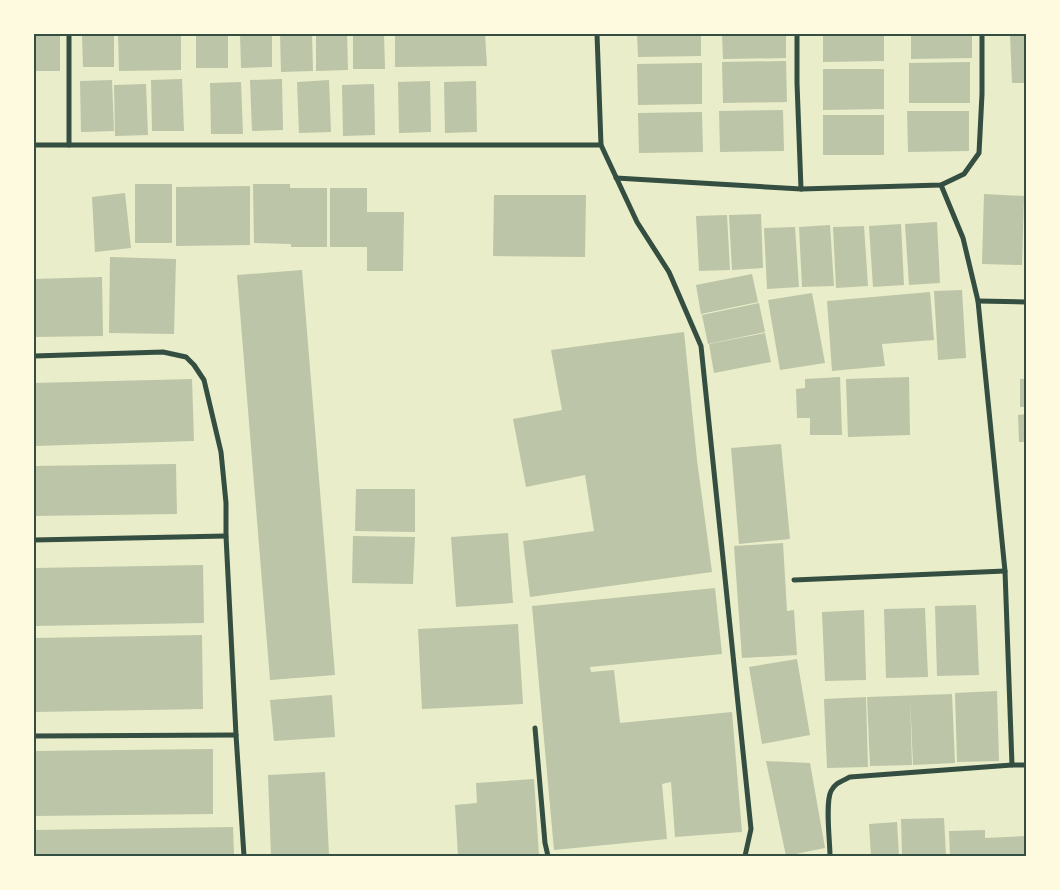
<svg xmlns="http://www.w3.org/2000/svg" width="1060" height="890" font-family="'Work Sans',sans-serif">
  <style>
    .building { fill: #bcc5a7 }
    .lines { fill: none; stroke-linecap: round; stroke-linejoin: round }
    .minor { stroke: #344e41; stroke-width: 5 }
    .neatline { fill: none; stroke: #344e41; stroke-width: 2 }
  </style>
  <rect width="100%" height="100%" fill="#e9edc9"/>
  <g class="building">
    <rect x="34" y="34" width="26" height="37"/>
    <polygon points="82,34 114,34 114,67 83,67"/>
    <polygon points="118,34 181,34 181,70 119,71"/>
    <rect x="196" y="34" width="32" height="34"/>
    <polygon points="240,34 272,34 272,67 241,68"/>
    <polygon points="280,34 312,34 313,71 281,72"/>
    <polygon points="316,34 347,34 348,70 316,71"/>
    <polygon points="353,34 384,34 385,69 353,69"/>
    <polygon points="395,34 485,34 487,66 395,67"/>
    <polygon points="637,34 701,34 701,56 638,57"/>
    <polygon points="722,34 786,34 786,58 723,59"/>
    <polygon points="823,34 884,34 884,61 823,62"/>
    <polygon points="911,34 972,34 972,58 911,59"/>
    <polygon points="1010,34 1026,34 1026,83 1012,83"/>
    <polygon points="786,61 787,102 723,103 722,62"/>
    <polygon points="970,62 970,103 909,103 909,63"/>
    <polygon points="702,63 702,104 638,105 637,64"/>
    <polygon points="823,69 884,69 884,109 823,110"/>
    <polygon points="182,79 184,131 152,131 151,80"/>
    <polygon points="282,79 283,130 252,131 250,80"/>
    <polygon points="112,80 114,131 81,132 80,81"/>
    <polygon points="329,80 331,132 299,133 297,82"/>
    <polygon points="430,81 431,132 399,133 398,82"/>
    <polygon points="476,81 477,132 445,133 444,82"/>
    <polygon points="241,82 243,134 211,134 210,83"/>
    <polygon points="146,84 148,135 115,136 114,85"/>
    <polygon points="374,84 375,135 343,136 342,85"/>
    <polygon points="783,110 784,151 720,152 719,111"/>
    <polygon points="907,111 969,111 969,151 908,152"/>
    <polygon points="702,112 703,152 639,153 638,113"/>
    <rect x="823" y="115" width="61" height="40"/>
    <rect x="135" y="184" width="37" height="59"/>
    <polygon points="253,184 290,184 290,188 327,188 327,247 291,247 291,244 254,243"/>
    <polygon points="250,186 250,245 176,246 176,187"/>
    <polygon points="330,188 367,188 367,212 404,212 403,271 367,271 367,247 330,247"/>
    <polygon points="125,193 131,248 95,252 92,197"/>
    <polygon points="984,194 1024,196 1022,265 982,264"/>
    <polygon points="494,195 586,195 585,257 493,256"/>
    <polygon points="761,214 763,268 732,270 729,215"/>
    <polygon points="727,215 730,270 699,271 696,216"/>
    <polygon points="937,222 940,283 909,285 905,224"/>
    <polygon points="901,224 904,285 873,287 869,226"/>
    <polygon points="830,225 834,286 802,287 799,227"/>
    <polygon points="864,226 868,286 836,288 833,227"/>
    <polygon points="795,227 799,287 767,289 764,228"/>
    <polygon points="110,257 176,259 174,334 109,333"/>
    <polygon points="302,270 335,675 270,680 237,275"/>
    <polygon points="752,274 758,302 701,314 696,285"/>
    <polygon points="102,277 103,336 34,337 34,279"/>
    <polygon points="962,290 966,358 938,360 934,291"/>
    <polygon points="930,292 934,340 882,344 885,366 832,371 827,301"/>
    <polygon points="812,293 825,363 780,370 768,300"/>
    <polygon points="759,303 765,332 708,344 702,315"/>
    <polygon points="684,332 697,460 712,572 530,597 523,541 594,531 585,475 526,487 513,419 562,410 551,350"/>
    <polygon points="765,333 771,362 714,373 709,344"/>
    <polygon points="840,377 842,435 810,435 810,418 797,418 796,389 805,388 805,379"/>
    <polygon points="909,377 910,435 848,437 846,379"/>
    <polygon points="192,379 194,441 34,446 34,383"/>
    <rect x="1020" y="379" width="6" height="28"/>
    <polygon points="1026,414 1026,442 1019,442 1018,415"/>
    <polygon points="781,444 790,539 739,544 731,448"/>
    <polygon points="1024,452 1026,452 1026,473 1025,473"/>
    <polygon points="176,464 177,514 34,516 34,466"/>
    <polygon points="356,489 415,489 415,532 355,531"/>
    <polygon points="508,533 513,603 456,607 451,537"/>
    <polygon points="353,536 415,537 413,584 352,583"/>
    <polygon points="783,543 787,611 794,610 797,655 742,658 734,546"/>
    <polygon points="203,565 204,623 34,626 34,568"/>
    <polygon points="715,588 722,654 590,667 591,672 614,670 620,723 732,712 742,832 675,837 671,782 662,784 667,839 554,850 532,606"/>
    <polygon points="976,605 979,675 937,676 935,606"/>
    <polygon points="925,608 928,677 886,678 884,609"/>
    <polygon points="864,610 866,680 825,681 822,612"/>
    <polygon points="518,624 523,704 422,709 418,629"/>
    <polygon points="202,635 203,709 34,712 34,638"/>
    <polygon points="797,659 810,735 762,744 749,667"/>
    <polygon points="997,691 999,761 957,762 955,693"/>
    <polygon points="952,694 955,763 913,765 910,698 912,765 870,766 867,697"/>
    <polygon points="332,695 335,737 274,741 270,700"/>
    <polygon points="866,697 868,767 827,768 824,699"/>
    <polygon points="213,749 213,814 34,816 34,751"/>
    <polygon points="766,761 810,763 825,848 786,856"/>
    <polygon points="325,772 329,856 271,856 268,775"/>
    <polygon points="534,779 539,856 458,856 455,805 477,803 476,783"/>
    <polygon points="944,818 946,856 902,856 901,819"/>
    <polygon points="897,822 899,856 871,856 869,824"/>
    <polygon points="233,827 234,856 34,856 34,830"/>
    <polygon points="985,830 985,838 1026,836 1026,856 950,856 949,831"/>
  </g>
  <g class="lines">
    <g class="minor">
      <polyline points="597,34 601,145 637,222 669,272 701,346 751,829 745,856"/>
      <polyline points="797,34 797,83 801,189"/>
      <polyline points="34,145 601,145"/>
      <polyline points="69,145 69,34"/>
      <polyline points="616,178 801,189 941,185 964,174 979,153 982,94 982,34"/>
      <polyline points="941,185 963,238 978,301 1005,571 1012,765"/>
      <polyline points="978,301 1026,302"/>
      <polyline points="34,356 163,352 186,357 194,365 204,380 221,452 226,503 226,536 236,735 244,856"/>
      <polyline points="34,540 226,536"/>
      <polyline points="794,580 1005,571"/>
      <polyline points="535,728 545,843 548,856"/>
      <polyline points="34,736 236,735"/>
      <path d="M830 856C830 841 825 803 831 791 835 783 842 781 850 777L1012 765H1026"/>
    </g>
  </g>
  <rect width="1060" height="890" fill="none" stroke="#fefae0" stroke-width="70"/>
  <rect x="35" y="35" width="990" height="820" class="neatline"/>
</svg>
